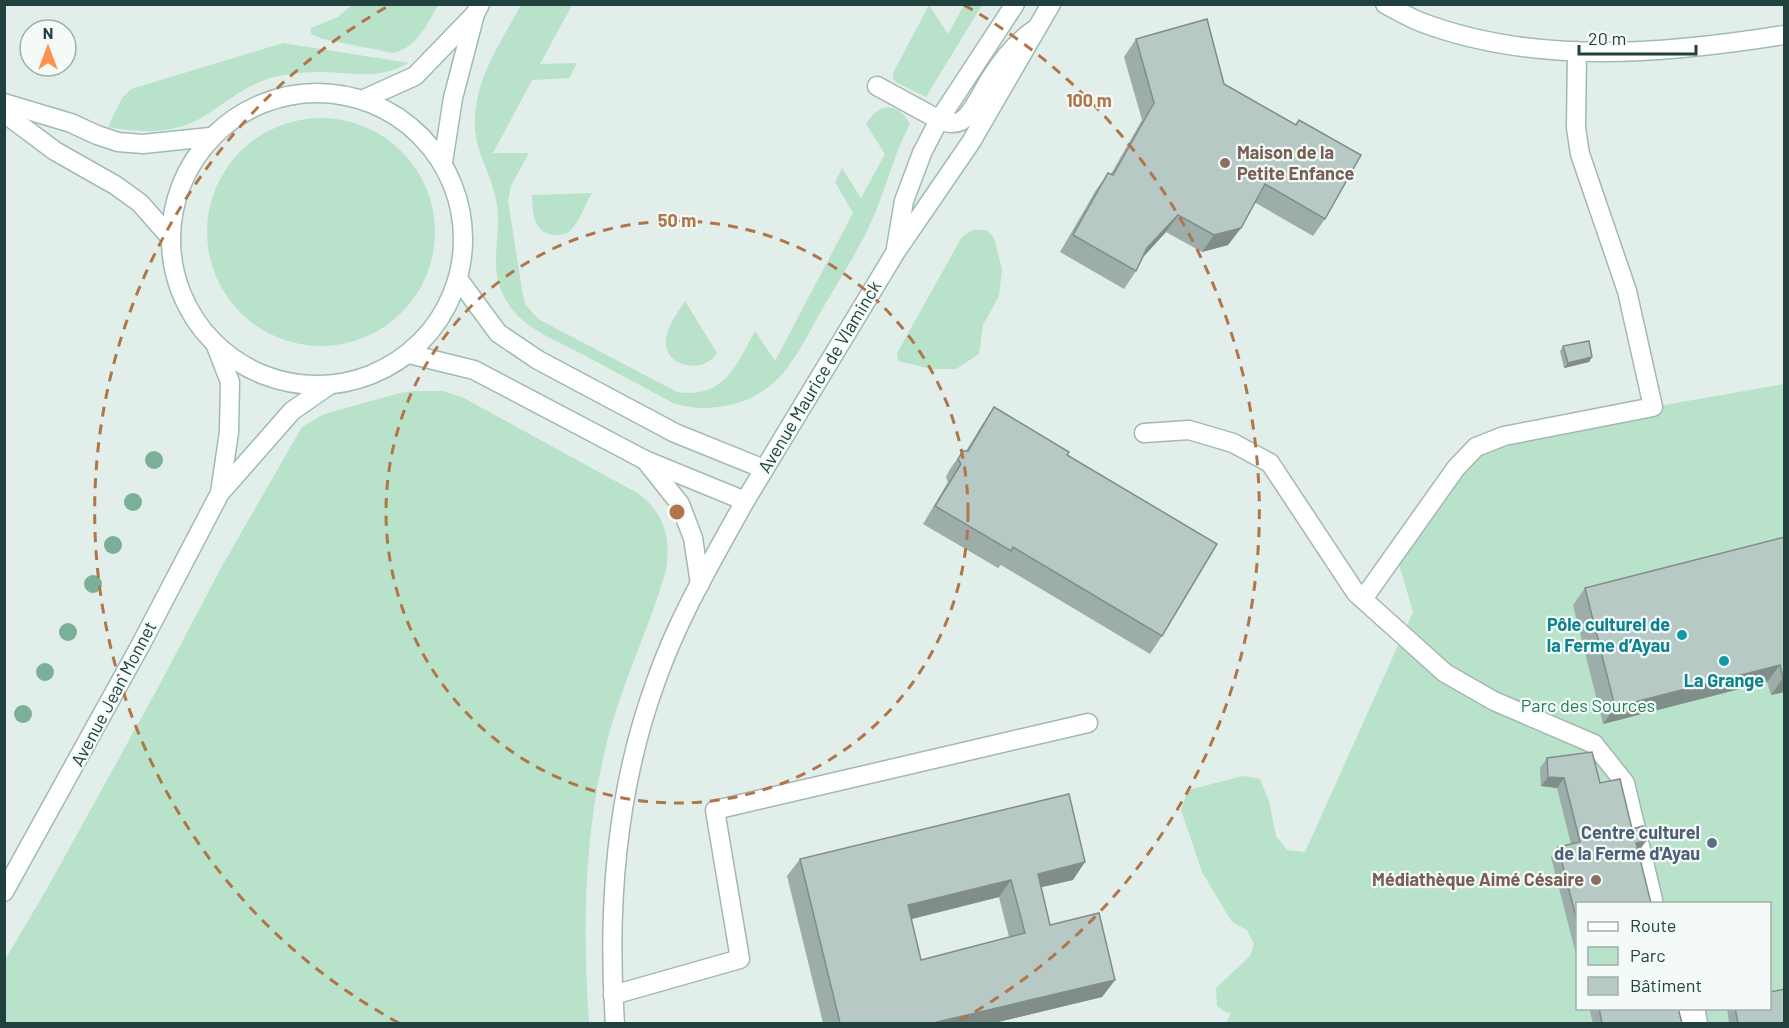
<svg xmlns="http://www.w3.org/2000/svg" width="1789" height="1028" font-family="Barlow,sans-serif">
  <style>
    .green { fill: #b8e2c9; fill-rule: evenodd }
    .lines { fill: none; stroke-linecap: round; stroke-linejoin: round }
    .lane-casing { stroke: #a4b7b3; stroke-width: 21 }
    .street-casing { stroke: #a4b7b3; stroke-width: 21 }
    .secondary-casing { stroke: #9fbbb5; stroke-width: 21 }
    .lane { stroke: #fff; stroke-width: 18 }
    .street { stroke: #fff; stroke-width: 18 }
    .secondary { stroke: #fff; stroke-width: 18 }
    .tree { fill: #7ab097 }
    .wall { fill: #9dada9; fill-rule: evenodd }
    .shaded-wall { fill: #808d89 }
    .building { fill: #b7c9c4; stroke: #808d89; stroke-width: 1.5; fill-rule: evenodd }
    .ring { fill: none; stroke: #b17549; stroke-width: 3; stroke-dasharray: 10 8 }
    .education-dot { fill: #8d6e63; stroke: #f3faf7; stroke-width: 2 }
    .culture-dot { fill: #0f9aa8; stroke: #f3faf7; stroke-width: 2 }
    .service-dot { fill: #5c6f8a; stroke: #f3faf7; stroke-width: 2 }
    .labels { text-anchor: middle; stroke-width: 4.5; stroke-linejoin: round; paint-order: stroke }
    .education-label { font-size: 18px; font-weight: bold; fill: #785e54; stroke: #f3faf7; text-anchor: start }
    .street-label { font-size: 18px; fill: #20413d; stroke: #f3faf7 }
    .culture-label { font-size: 18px; font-weight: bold; fill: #0d838f; stroke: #f3faf7; text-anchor: end }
    .park-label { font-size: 18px; fill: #257d53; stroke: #f3faf7 }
    .service-label { font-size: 18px; font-weight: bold; fill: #4e5e75; stroke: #f3faf7; text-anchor: end }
    .centre { fill: #b17549; stroke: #f3faf7; stroke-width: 3 }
    .ring-label { font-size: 18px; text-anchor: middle; font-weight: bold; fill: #b17549; stroke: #f3faf7; stroke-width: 4.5; stroke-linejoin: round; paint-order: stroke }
  </style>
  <rect width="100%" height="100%" fill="#e2eeea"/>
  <g class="green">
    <path d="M352 5V4L438 5C427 24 417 48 393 53L323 39 311 34V28L338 17Z"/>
    <path d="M521 5H572L540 64 577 63 569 78 532 80 493 153H529L511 186 508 201 523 296 526 305 538 319 677 392C724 399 736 366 755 331L775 361 853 213 835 182 842 168 861 198 885 154 866 124C879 102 898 102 910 124 895 151 888 183 875 213 863 243 844 272 827 301 814 323 803 347 787 368 762 403 714 416 673 403 641 386 609 368 576 351 557 341 534 332 518 316 509 307 501 294 498 281 492 254 502 227 496 200 489 164 470 148 476 108 480 71 504 37 521 5Z"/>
    <polygon points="929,5 948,34 964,5 982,5 926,97 896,82 893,78 893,73"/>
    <path d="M283 43 409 63C374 81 356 72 319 72 304 72 288 74 274 77 247 84 228 101 206 115 175 135 142 133 108 127L122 98 131 89Z"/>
    <circle cx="321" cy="232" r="114"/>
    <path d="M592 193C585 205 579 222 570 231 566 234 561 235 556 235 534 235 532 213 532 195Z"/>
    <polygon points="973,230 987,230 994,238 1002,269 999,296 983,325 979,354 956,369 931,369 898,361 897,353 962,237"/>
    <path d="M685 301 717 353C704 375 663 367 666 340 667 326 678 312 685 301Z"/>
    <path d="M1784 384V1023H1226L1231 1013 1225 1012 1217 1006 1216 988 1250 956 1254 944 1247 930 1232 922 1202 872 1181 810 1188 790 1243 776 1260 779 1269 801 1276 836 1287 850 1305 852 1413 612 1396 554 1471 451 1653 407ZM1578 904H1770V1008H1578Z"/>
    <path d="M415 391H443L462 397 639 494C666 515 672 542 665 574 650 624 628 671 613 720 584 818 582 922 589 1023H5V960L49 885 160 684 222 566 302 427 324 414 400 393Z"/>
  </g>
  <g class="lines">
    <g class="lane-casing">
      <g id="lane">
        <path d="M877 86 943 122C949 123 955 124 961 121 972 115 983 90 990 79 1002 60 1016 42 1034 30"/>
        <polyline points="1144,433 1189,430 1233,443 1270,463 1356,593 1445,673 1494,701 1594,744 1625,783 1654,904"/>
        <polyline points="1363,599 1456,468 1476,447 1504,436 1653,407 1627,291 1580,154 1576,128 1577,51"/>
        <polyline points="613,995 740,959 715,810 1088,723"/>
        <polyline points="1679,1008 1680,1015 1696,1012 1698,1024"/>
      </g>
    </g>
    <g class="street-casing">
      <g id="street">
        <polyline points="645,460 680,504 693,538 700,584"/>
        <path d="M615 1024C607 909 616 790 656 681 678 618 713 559 745 501"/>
      </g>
    </g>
    <g class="secondary-casing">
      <g id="secondary">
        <path d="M1385 4C1396 10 1407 16 1418 21 1534 66 1665 54 1784 35"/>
        <circle cx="317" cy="239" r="146"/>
        <polyline points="364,99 415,76 474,15"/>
        <polyline points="4,103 71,123 97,135 118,142 143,144 210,137"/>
        <polyline points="4,113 55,151 115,185 140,203 169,236"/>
        <polyline points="443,162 453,98 475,14 480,4"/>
        <polyline points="896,248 904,201 922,153 939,120 1015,4"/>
        <polyline points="459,280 498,333 538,360 675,433 764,469"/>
        <polyline points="216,346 230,382 229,432 220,493"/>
        <polyline points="409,354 474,370 645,460 745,501 895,253 971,142 1051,4"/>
        <polyline points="4,892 140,646 220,493 292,411 328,386"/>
      </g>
    </g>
    <use href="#lane" class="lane"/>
    <use href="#street" class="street"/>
    <use href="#secondary" class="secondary"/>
  </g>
  <g class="tree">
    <circle cx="154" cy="460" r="9"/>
    <circle cx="133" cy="502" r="9"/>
    <circle cx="113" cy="545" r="9"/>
    <circle cx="93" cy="584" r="9"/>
    <circle cx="68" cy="632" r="9"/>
    <circle cx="45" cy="672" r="9"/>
    <circle cx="23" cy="714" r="9"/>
  </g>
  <g class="wall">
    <polygon points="1136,39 1224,84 1295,125 1299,120 1325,219 1313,236 1254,202 1241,228 1228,245 1202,252 1166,232 1143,257 1136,271 1124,289 1060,252 1096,190 1108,173 1111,174 1142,120 1124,57"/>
    <polygon points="1563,346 1592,357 1589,362 1564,368 1560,351"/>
    <polygon points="994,407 1067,455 1162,636 1150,654 1001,565 998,568 923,524 948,482 946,477 950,469 963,451 966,451 982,425"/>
    <polygon points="1785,537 1785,692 1771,695 1767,682 1603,724 1573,605 1585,588"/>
    <polygon points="1547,758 1600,783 1632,829 1646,841 1639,851 1578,903 1578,962 1551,857 1558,847 1571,844 1557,788 1541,786 1540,768"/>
    <path d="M800 859 1073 880 1041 887 1050 925 1115 980 1102 997 994 1023H823L787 876ZM999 897 1009 937 921 960 911 919Z"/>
    <polygon points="1589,1008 1678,1008 1682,1023 1593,1023"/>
    <polygon points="1727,1008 1770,1008 1785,1023 1729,1023"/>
  </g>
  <g class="shaded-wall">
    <polygon points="1178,215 1166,232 1135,266 1147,248"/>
    <polygon points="1241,228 1228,245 1202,252 1214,235"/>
    <polygon points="1592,357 1589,362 1564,368 1568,363"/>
    <polygon points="1780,665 1767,682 1603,724 1615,707"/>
    <polygon points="1785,677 1785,692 1771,695 1783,678"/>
    <polygon points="1548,777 1564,778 1557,788 1541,786"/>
    <polygon points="1646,841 1639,851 1629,853 1636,843"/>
    <polygon points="1085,862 1073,880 1025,891 1038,874"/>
    <polygon points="1011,880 999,897 896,923 908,905"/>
    <polygon points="1115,980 1102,997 994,1023 933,1023"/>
  </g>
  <g class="building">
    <polygon points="1207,19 1224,84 1296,125 1299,120 1361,155 1325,219 1265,184 1241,228 1214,235 1178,215 1147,248 1136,271 1073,235 1108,173 1113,175 1154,103 1136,39"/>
    <polygon points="1589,341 1592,357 1568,363 1563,346"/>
    <polygon points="994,407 1069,452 1067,455 1217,544 1162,636 1013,547 1011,551 935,506 961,464 958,459 963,451 968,451"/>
    <polygon points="1785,537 1785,677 1783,678 1780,665 1615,707 1585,588"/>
    <polygon points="1592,752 1600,783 1620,779 1632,829 1643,826 1646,841 1636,843 1651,903 1578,903 1578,925 1558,847 1580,842 1564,778 1548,777 1547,758"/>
    <path d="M1069 794 1085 862 1038 874 1050 925 1099 913 1115 980 933 1023H840L800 859ZM1011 880 1025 933 921 960 908 905Z"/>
    <polygon points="1785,989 1785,1023 1738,1023 1735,1008 1770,1008 1770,992"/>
    <polygon points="1599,1008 1678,1008 1682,1023 1602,1023"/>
  </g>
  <g class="ring">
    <circle cx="677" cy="512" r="291"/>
    <path d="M399 1023A582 582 0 0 1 390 5M964 5A582 582 0 0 1 955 1023"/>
  </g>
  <g class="education-dot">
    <circle cx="1225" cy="163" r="6"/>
    <circle cx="1596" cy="880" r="6"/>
  </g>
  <g class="culture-dot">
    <circle cx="1682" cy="635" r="6"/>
    <circle cx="1724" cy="661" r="6"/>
  </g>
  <circle class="service-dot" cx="1712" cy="843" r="6"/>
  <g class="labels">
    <g class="education-label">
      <text x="1237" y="159">Maison de la<tspan x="1237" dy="21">Petite Enfance</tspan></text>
      <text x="1584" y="886" text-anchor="end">Médiathèque Aimé Césaire</text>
    </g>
    <g class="street-label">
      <text transform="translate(820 377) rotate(-59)" y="6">Avenue Maurice de Vlaminck</text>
      <text transform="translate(114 694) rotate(-62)" y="6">Avenue Jean Monnet</text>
    </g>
    <g class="culture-label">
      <text x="1670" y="631">Pôle culturel de<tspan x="1670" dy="21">la Ferme d’Ayau</tspan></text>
      <text x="1724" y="687" text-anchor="middle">La Grange</text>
    </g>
    <g class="park-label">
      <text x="1588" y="712">Parc des Sources</text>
    </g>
    <g class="service-label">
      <text x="1700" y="839">Centre culturel<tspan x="1700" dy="21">de la Ferme d'Ayau</tspan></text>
    </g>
  </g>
  <circle cx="677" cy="512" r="9" class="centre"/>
  <g class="ring-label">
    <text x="1089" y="107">100 m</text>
    <text x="677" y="227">50 m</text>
  </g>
  <rect width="1789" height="1028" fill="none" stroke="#20413d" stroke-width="12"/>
  <rect x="1576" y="902" width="195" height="108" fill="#f3faf7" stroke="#9fb0ad" stroke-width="1.5"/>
  <rect x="1588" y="922" width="30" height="9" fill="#ffffff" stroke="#9fb0ad" stroke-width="1.5"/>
  <text x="1630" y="932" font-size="18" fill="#20413d">Route</text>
  <rect x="1588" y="947" width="30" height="18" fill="#b8e2c9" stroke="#9fb0ad" stroke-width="1.5"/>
  <text x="1630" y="962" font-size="18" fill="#20413d">Parc</text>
  <rect x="1588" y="977" width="30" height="18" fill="#b7c9c4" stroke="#9fb0ad" stroke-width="1.5"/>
  <text x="1630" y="992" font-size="18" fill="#20413d">Bâtiment</text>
  <g transform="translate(48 48)"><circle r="28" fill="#f3faf7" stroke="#9fb0ad" stroke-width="1.5"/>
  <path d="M0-4.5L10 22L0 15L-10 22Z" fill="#ff914f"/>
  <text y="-9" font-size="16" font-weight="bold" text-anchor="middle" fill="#20413d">N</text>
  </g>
  <path d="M1579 45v9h117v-9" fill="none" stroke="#20413d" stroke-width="3"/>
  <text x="1588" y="45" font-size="18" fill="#20413d" stroke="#f3faf7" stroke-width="4.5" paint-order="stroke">20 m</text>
</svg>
